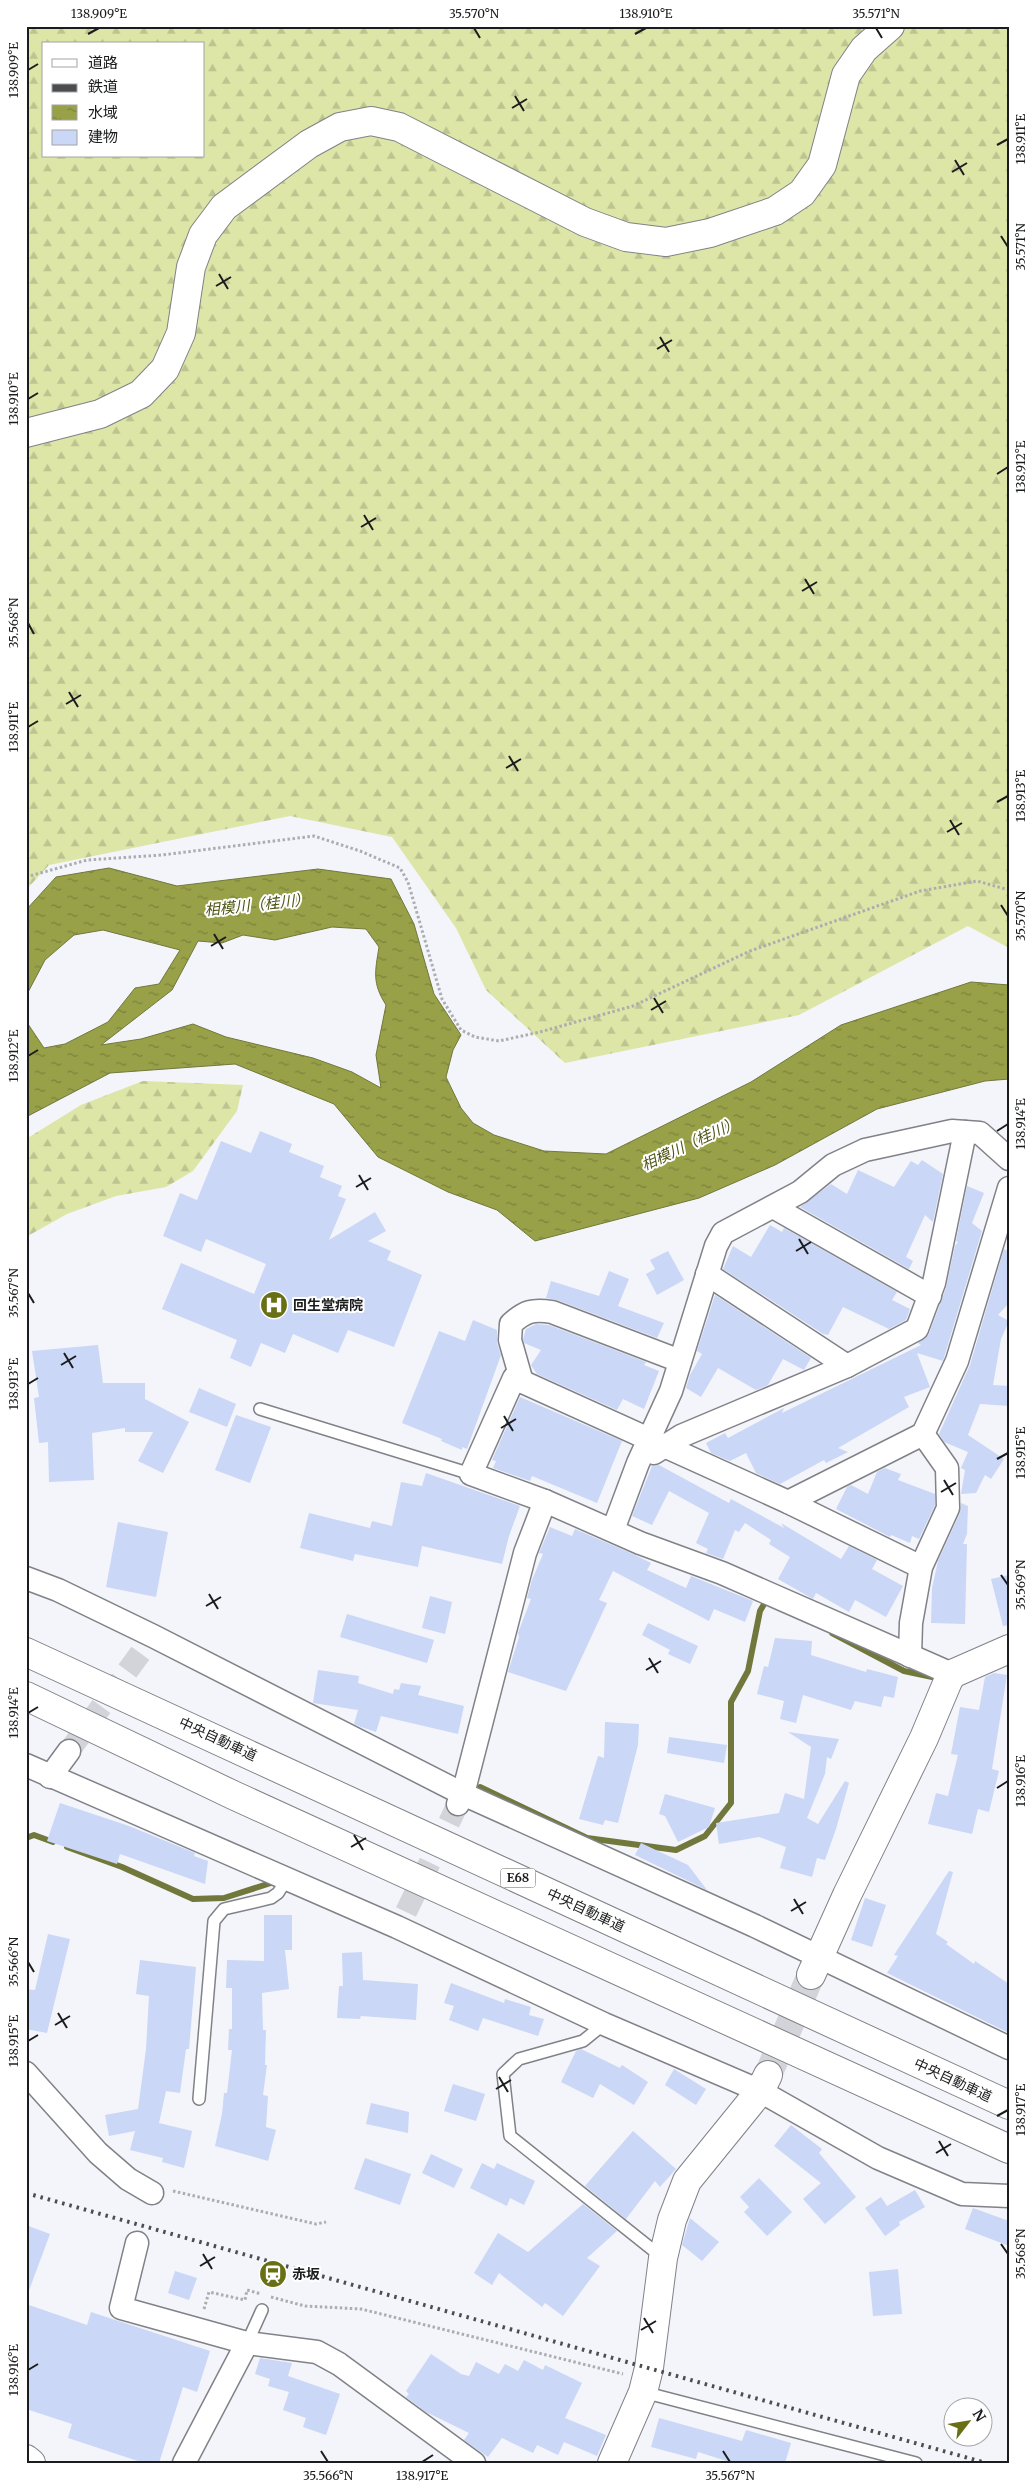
<svg xmlns="http://www.w3.org/2000/svg" width="1035" height="2489" font-family="Merriweather,'Noto Sans JP',serif">
  <style>
    .forest { fill: url(#forest-firs); fill-rule: evenodd }
    .water { fill: url(#water-ripples); stroke: #72783b; fill-rule: evenodd }
    .lines { fill: none; stroke-linecap: round; stroke-linejoin: round }
    .stream { stroke: #72783b; stroke-width: 6 }
    .building { fill: #cad7f6 }
    .minor-tunnel { stroke: #d3d4d9; stroke-width: 22; stroke-dasharray: 22 11; stroke-linecap: butt }
    .tertiary-tunnel { stroke: #d3d4d9; stroke-width: 28; stroke-dasharray: 28 14; stroke-linecap: butt }
    .service-casing { stroke: #808287; stroke-width: 14 }
    .minor-casing { stroke: #808287; stroke-width: 25 }
    .tertiary-casing { stroke: #808287; stroke-width: 30 }
    .motorway-casing { stroke: #808287; stroke-width: 30 }
    .path { stroke: #abadb0; stroke-width: 3; stroke-dasharray: 2.5 2.5; stroke-linecap: butt }
    .service { stroke: #fff; stroke-width: 11 }
    .minor { stroke: #fff; stroke-width: 22 }
    .tertiary { stroke: #fff; stroke-width: 28 }
    .motorway { stroke: #fff; stroke-width: 28 }
    .rail { stroke: #4b4d4e; stroke-width: 4; stroke-dasharray: 2.5 5; stroke-linecap: butt }
    .ticks { fill: none; stroke: #1b1c1d; stroke-width: 2 }
    .labels { text-anchor: middle; stroke-width: 4; stroke-linejoin: round; paint-order: stroke }
    .shield { fill: #fff; stroke: #5f6061; stroke-width: 1 }
    .shield-label { font-size: 12px; font-weight: bold; fill: #1b1c1d }
    .poi-label { font-size: 14px; font-weight: bold; fill: #1b1c1d; stroke: #fff; text-anchor: start }
    .street-label { font-size: 14px; fill: #1b1c1d; stroke: #fff }
    .water-label { font-size: 15px; font-style: italic; fill: #4f5514; stroke: #fff }
    .neatline { fill: none; stroke: #1b1c1d; stroke-width: 2 }
    .ticks-label { font-size: 12px; text-anchor: middle; fill: #1b1c1d }
  </style>
  <defs>
    <pattern id="forest-firs" width="22" height="20" patternUnits="userSpaceOnUse" patternTransform="scale(1.25)"><rect width="22" height="20" fill="#dde5a7"/><path d="M5 1l3.5 6h-7zM16 11l3.5 6h-7z" fill="#bdc48f"/></pattern>
    <pattern id="water-ripples" width="26" height="14" patternUnits="userSpaceOnUse" patternTransform="scale(1.25)"><rect width="26" height="14" fill="#98a048"/><path d="M2 4q2-2 4 0t4 0M15 11q2-2 4 0t4 0" fill="none" stroke="#7b823b"/></pattern>
  </defs>
  <rect width="100%" height="100%" fill="#f3f5fa"/>
  <g class="forest">
    <path d="M26 26H1009V948L968 926 799 1015 565 1063 486 990 456 928 392 837 290 816 49 865 26 890ZM44 44H204V156H44Z"/>
    <polygon points="143,1081 243,1085 237,1111 193,1171 166,1187 116,1196 67,1214 26,1237 26,1139 81,1105"/>
  </g>
  <path class="water" d="M109 868 177 886 318 869 391 879 414 924 434 994 461 1035 453 1050 446 1077 461 1108 473 1123 494 1135 544 1151 606 1154 751 1082 841 1025 971 982 1009 985V1079L985 1081 877 1109 775 1165 699 1198 535 1241 497 1210 448 1192 378 1157 334 1104 235 1064 110 1073 26 1117V1021L44 1048 65 1044 108 1022 135 988 159 984 180 950 103 930 74 935 45 960 26 996V910L56 877ZM332 927 366 929 379 947C375 972 372 983 386 1005L376 1055 381 1088 352 1072 313 1058 226 1037 193 1024 141 1039 101 1045 172 990 198 941 222 943 243 935 275 940Z"/>
  <g class="lines">
    <g class="stream">
      <polyline points="832,1633 904,1671 937,1678"/>
      <polyline points="480,1787 587,1838 676,1850 705,1836 731,1803 731,1702 748,1671 760,1611 767,1599 770,1601"/>
      <polyline points="26,1838 34,1835 53,1842"/>
      <polyline points="67,1847 122,1867 193,1899 224,1898 277,1881"/>
    </g>
  </g>
  <g class="building">
    <polygon points="260,1131 292,1144 289,1152 324,1166 320,1177 342,1186 338,1196 346,1199 329,1240 375,1212 386,1231 368,1241 391,1251 387,1260 422,1275 394,1347 348,1330 338,1353 293,1334 285,1353 261,1343 251,1367 230,1358 237,1340 162,1309 181,1263 254,1294 266,1264 206,1239 201,1252 163,1236 180,1193 197,1200 221,1141 251,1153"/>
    <polygon points="922,1160 943,1174 933,1222 925,1215 906,1257 913,1261 909,1269 800,1207 831,1184 847,1194 858,1170 894,1187 911,1161 918,1165"/>
    <polygon points="967,1186 984,1193 972,1223 982,1231 943,1361 917,1353 930,1387 904,1397 909,1407 838,1448 848,1452 826,1463 824,1460 780,1484 756,1473 746,1453 730,1461 711,1453 706,1443 725,1433 728,1438 784,1408 782,1413 921,1345 918,1343 929,1334 946,1288 955,1246 958,1242 956,1241"/>
    <polygon points="770,1225 782,1232 784,1228 897,1292 892,1300 910,1309 906,1320 889,1329 843,1307 828,1335 823,1334 723,1269 733,1246 751,1257"/>
    <polygon points="1004,1249 1009,1252 1009,1303 998,1315 1009,1321 1001,1339 993,1385 1009,1386 1009,1406 980,1404 968,1435 1004,1459 991,1479 985,1475 976,1493 961,1494 965,1470 961,1468 968,1452 944,1442 939,1434 970,1365"/>
    <polygon points="668,1251 684,1280 657,1295 646,1274 655,1269 650,1260"/>
    <polygon points="609,1271 629,1279 618,1306 664,1323 657,1338 557,1300 546,1298 551,1281 599,1296"/>
    <polygon points="715,1295 811,1358 804,1370 783,1359 768,1385 756,1390 718,1368 701,1397 686,1388 690,1375 702,1354 697,1351"/>
    <polygon points="473,1320 497,1330 497,1343 501,1355 467,1449 462,1447 462,1450 441,1441 442,1439 402,1423 439,1331 465,1341"/>
    <polygon points="536,1324 549,1325 646,1362 644,1365 659,1371 644,1409 623,1399 617,1410 537,1374 531,1365 541,1350 524,1343 523,1339 526,1329"/>
    <polygon points="98,1345 103,1383 145,1383 145,1399 189,1422 163,1473 138,1461 153,1432 125,1432 125,1428 92,1433 94,1480 49,1482 48,1442 39,1443 34,1398 39,1397 32,1351"/>
    <polygon points="199,1388 236,1404 227,1427 189,1412"/>
    <polygon points="520,1397 622,1441 597,1503 532,1476 530,1481 493,1468 496,1461 492,1460"/>
    <polygon points="236,1415 271,1427 250,1483 215,1470"/>
    <polygon points="659,1465 729,1503 731,1499 784,1528 781,1523 841,1559 849,1546 877,1560 872,1569 903,1586 886,1617 855,1600 849,1612 816,1593 813,1599 778,1579 790,1557 769,1544 771,1540 745,1523 739,1532 735,1530 723,1559 706,1553 708,1549 696,1543 709,1513 669,1491 652,1525 632,1516 652,1466"/>
    <polygon points="885,1468 901,1474 898,1480 935,1494 935,1505 919,1539 912,1536 910,1543 891,1535 890,1537 836,1509 847,1487 851,1485 868,1494 877,1472"/>
    <polygon points="426,1473 520,1506 509,1536 502,1564 422,1546 418,1567 355,1554 353,1561 300,1548 309,1513 370,1528 372,1521 392,1526 401,1482 422,1486"/>
    <polygon points="961,1503 968,1506 967,1534 963,1544 967,1544 965,1624 931,1623 932,1588 938,1561 960,1513"/>
    <polygon points="118,1522 168,1532 156,1597 106,1587"/>
    <polygon points="550,1527 572,1536 575,1529 635,1555 651,1563 647,1570 686,1588 691,1576 753,1601 745,1622 714,1609 709,1621 613,1571 599,1600 607,1603 566,1691 508,1672 519,1637 518,1633 531,1599 527,1598 532,1580 543,1554 539,1553"/>
    <polygon points="1009,1575 1009,1625 1003,1626 991,1579"/>
    <polygon points="430,1596 452,1602 445,1634 422,1628"/>
    <polygon points="347,1614 434,1640 427,1663 340,1637"/>
    <polygon points="648,1623 698,1646 690,1664 668,1654 670,1650 642,1635"/>
    <polygon points="775,1638 812,1641 811,1655 866,1672 867,1669 898,1677 894,1698 884,1696 881,1707 855,1701 851,1710 803,1695 796,1723 780,1719 784,1701 757,1694 764,1666 768,1667"/>
    <polygon points="318,1670 359,1676 358,1683 393,1694 394,1689 399,1690 401,1683 421,1686 418,1695 464,1706 458,1734 381,1716 376,1732 361,1727 354,1724 358,1710 313,1703"/>
    <polygon points="994,1673 1007,1675 992,1769 999,1771 989,1812 978,1809 972,1834 928,1824 936,1793 948,1796 958,1755 951,1754 960,1707 979,1710 985,1677"/>
    <polygon points="605,1722 639,1724 638,1745 618,1823 605,1820 603,1825 579,1819 598,1756 604,1758"/>
    <polygon points="788,1732 839,1739 831,1759 827,1757 825,1774 807,1818 818,1824 845,1781 849,1783 836,1829 825,1860 817,1858 812,1877 780,1868 786,1847 759,1837 719,1844 716,1823 779,1813 785,1793 804,1799 811,1747"/>
    <polygon points="669,1737 727,1745 724,1763 667,1753"/>
    <polygon points="665,1794 715,1808 709,1827 678,1842 665,1816 659,1814"/>
    <polygon points="60,1803 129,1826 195,1853 194,1856 208,1861 205,1884 120,1854 117,1864 47,1841"/>
    <polygon points="641,1843 688,1865 707,1890 635,1855"/>
    <polygon points="949,1871 953,1872 936,1934 948,1942 946,1944 974,1964 975,1961 1009,1984 1009,2033 887,1973 898,1956 894,1955"/>
    <polygon points="865,1898 886,1905 872,1947 851,1940"/>
    <polygon points="264,1915 292,1915 292,1950 285,1950 289,1989 262,1993 263,2030 266,2030 265,2065 267,2065 263,2095 268,2096 266,2127 276,2130 268,2161 215,2146 222,2114 224,2093 227,2093 232,2050 228,2050 229,2029 232,2029 232,1988 226,1988 227,1960 264,1961"/>
    <polygon points="48,1934 70,1939 47,2033 26,2029 26,1989 35,1990"/>
    <polygon points="362,1952 363,1980 418,1984 416,2020 361,2016 360,2019 337,2018 339,1986 343,1986 342,1953"/>
    <polygon points="140,1960 196,1967 189,2049 186,2049 180,2093 166,2091 159,2123 192,2131 184,2168 162,2162 163,2158 130,2150 135,2131 109,2136 105,2115 138,2109 146,2049 149,1996 136,1994"/>
    <polygon points="451,1983 504,2003 505,1999 531,2007 529,2015 544,2019 538,2036 483,2018 478,2031 449,2020 454,2006 444,2003"/>
    <polygon points="581,2049 620,2068 622,2065 648,2082 634,2105 600,2084 593,2098 561,2082 576,2051"/>
    <polygon points="674,2069 706,2089 696,2105 665,2085"/>
    <polygon points="453,2084 485,2094 476,2121 444,2111"/>
    <polygon points="371,2103 409,2112 408,2133 366,2124"/>
    <polygon points="791,2125 822,2149 819,2153 856,2197 825,2224 803,2199 821,2183 774,2146"/>
    <polygon points="633,2131 676,2169 660,2187 655,2181 626,2219 585,2186"/>
    <polygon points="431,2154 463,2169 454,2188 422,2173"/>
    <polygon points="365,2158 411,2174 400,2205 354,2189"/>
    <polygon points="482,2163 494,2169 497,2163 535,2181 524,2205 510,2198 507,2206 470,2188"/>
    <polygon points="759,2178 792,2212 767,2236 744,2212 749,2207 740,2197"/>
    <polygon points="915,2190 925,2207 899,2222 900,2225 885,2236 865,2208 881,2197 887,2206"/>
    <polygon points="583,2204 617,2231 587,2258 600,2266 563,2316 545,2303 542,2307 499,2273 492,2285 474,2273 498,2233 528,2252"/>
    <polygon points="973,2208 1009,2221 1009,2246 965,2229"/>
    <polygon points="690,2218 719,2242 702,2261 682,2245"/>
    <polygon points="26,2225 50,2234 28,2293 26,2292"/>
    <polygon points="898,2269 902,2314 873,2316 869,2272"/>
    <polygon points="175,2271 197,2278 189,2300 168,2293"/>
    <polygon points="26,2304 87,2325 91,2312 210,2351 197,2392 183,2387 159,2463 144,2463 68,2438 72,2424 26,2409"/>
    <polygon points="431,2354 461,2374 469,2376 476,2362 499,2374 505,2364 518,2371 524,2360 543,2370 545,2365 582,2383 565,2418 606,2435 597,2456 564,2442 558,2455 537,2445 533,2453 502,2438 488,2457 464,2440 469,2433 426,2412 406,2397 409,2394 406,2391"/>
    <polygon points="260,2358 292,2363 288,2376 340,2394 326,2435 303,2427 306,2418 283,2410 289,2392 268,2386 270,2379 255,2374"/>
    <polygon points="659,2418 742,2441 746,2430 791,2443 785,2463 733,2463 698,2452 696,2459 651,2447"/>
  </g>
  <g class="lines">
    <g class="minor-tunnel">
      <polyline points="69,1751 145,1647"/>
      <polyline points="406,1912 458,1804"/>
    </g>
    <polyline class="tertiary-tunnel" points="768,2075 811,1975"/>
    <g class="service-casing">
      <g id="service">
        <polyline points="260,1409 471,1474"/>
        <polyline points="604,2024 583,2041 519,2059 503,2074 510,2136 663,2258"/>
        <polyline points="199,2099 214,1921 224,1909 271,1898 278,1893 287,1879"/>
        <polyline points="247,2343 262,2310"/>
        <polyline points="643,2392 916,2463"/>
      </g>
    </g>
    <g class="minor-casing">
      <g id="minor">
        <polyline points="773,1207 930,1296"/>
        <polyline points="707,1274 847,1366"/>
        <path d="M522 1382 510 1340 511 1324C525 1311 533 1309 552 1312L680 1361"/>
        <polyline points="923,1434 957,1361 1009,1188"/>
        <polyline points="654,1453 681,1436 847,1366 917,1329 934,1283 965,1132"/>
        <polyline points="545,1501 471,1474 514,1378 788,1502 921,1567"/>
        <polyline points="788,1502 923,1434 947,1468 948,1508 921,1567 911,1623 910,1656"/>
        <polyline points="613,1530 638,1463 671,1391 716,1246 723,1233 800,1192 833,1165 865,1150 952,1131 980,1133 1009,1159"/>
        <polyline points="26,1578 58,1590 153,1636 463,1794 755,1926 1009,2048"/>
        <polyline points="26,1765 397,1927 604,2024 760,2091 878,2158 962,2194 1009,2196"/>
        <polyline points="50,1777 69,1751"/>
        <polyline points="458,1804 463,1794 525,1553 545,1501 640,1543 722,1573 952,1674"/>
        <polyline points="26,2073 98,2153 128,2179 152,2193"/>
        <polyline points="137,2243 121,2308 247,2343 317,2352 339,2364 474,2463"/>
        <polyline points="184,2463 247,2343"/>
      </g>
    </g>
    <g class="tertiary-casing">
      <g id="tertiary">
        <polyline points="26,433 100,414 141,394 165,369 181,333 191,267 203,235 224,207 309,144 340,127 371,121 399,127 585,222 626,237 666,242 710,233 775,211 802,193 822,165 846,75 864,49 890,26"/>
        <polyline points="811,1975 847,1895 924,1738 948,1681 952,1674 1009,1649"/>
        <polyline points="26,2459 31,2463"/>
        <polyline points="612,2463 643,2392 649,2368 663,2258 672,2220 687,2181 760,2091 768,2075"/>
      </g>
    </g>
    <g class="motorway-casing">
      <g id="motorway">
        <polyline points="26,1652 1009,2105"/>
        <polyline points="26,1696 233,1795 1009,2149"/>
      </g>
    </g>
    <g class="path">
      <polyline points="26,877 87,860 162,855 314,836 360,851 400,868 408,882 442,999 461,1030 475,1037 499,1041 540,1032 633,1006 750,951 920,891 977,881 1009,890"/>
      <polyline points="173,2191 316,2224 326,2222"/>
      <polyline points="271,2297 305,2306 361,2309 623,2374"/>
      <polyline points="204,2309 209,2292 245,2300 247,2290 261,2294"/>
    </g>
    <use href="#service" class="service"/>
    <use href="#minor" class="minor"/>
    <use href="#tertiary" class="tertiary"/>
    <use href="#motorway" class="motorway"/>
    <polyline class="rail" points="26,2193 986,2463"/>
  </g>
  <path class="ticks" d="M474 28 480 38M876 28 882 38M88 34 99 28M635 34 646 28M28 70 38 64M515 96 524 111M512 108 527 99M997 145 1008 139M955 160 964 175M952 172 967 163M1001 236 1008 247M219 274 228 289M216 286 231 277M660 337 669 352M657 349 672 340M28 399 38 393M997 474 1008 467M364 515 373 530M361 527 376 518M805 579 814 594M802 591 817 582M28 623 34 634M69 692 78 707M66 704 81 695M28 727 38 721M509 756 518 771M506 768 521 759M997 802 1008 796M950 820 959 835M947 832 962 823M1001 905 1008 916M214 934 223 949M211 946 226 937M654 998 663 1013M651 1010 666 1001M28 1056 38 1050M997 1131 1008 1124M359 1175 368 1190M356 1187 371 1178M799 1239 808 1254M796 1251 811 1242M28 1293 34 1303M64 1353 73 1368M61 1365 76 1356M28 1384 38 1378M504 1416 513 1431M501 1428 516 1419M997 1459 1008 1453M944 1480 953 1495M941 1492 956 1483M1001 1575 1008 1585M209 1594 218 1609M206 1606 221 1597M649 1658 658 1673M646 1670 661 1661M28 1713 38 1707M997 1788 1008 1781M354 1835 363 1850M351 1847 366 1838M794 1899 803 1914M791 1911 806 1902M28 1962 34 1972M58 2013 67 2028M55 2025 70 2016M28 2041 38 2035M499 2077 508 2092M496 2089 511 2080M997 2116 1008 2110M939 2141 948 2156M936 2153 951 2144M1001 2244 1008 2254M203 2254 212 2269M200 2266 215 2257M644 2318 653 2333M641 2330 656 2321M28 2370 38 2364M321 2451 328 2462M723 2451 730 2462M422 2462 433 2455"/>
  <defs>
    <g id="hospital-disc" transform="scale(1.4375)"><circle r="9.5" fill="#686f15" stroke="#fff"/><path d="M-5-5h3v3.5h4V-5h3V5h-3V1.5h-4V5h-3Z" fill="#fff"/></g>
    <g id="station-disc" transform="scale(1.4375)"><circle r="9.5" fill="#686f15" stroke="#fff"/><path d="M-3-6H3Q5-6 5-4V2Q5 4 3 4L4.5 6H3L1.5 4h-3L-3 6H-4.5L-3 4Q-5 4-5 2V-4Q-5-6-3-6ZM-3.5-4v3h7v-3ZM-3.5 1v1.5H-2V1ZM2 1v1.5H3.5V1Z" fill="#fff"/></g>
  </defs>
  <g fill-rule="evenodd">
    <use href="#hospital-disc" x="274" y="1305"/>
    <use href="#station-disc" x="273" y="2274"/>
  </g>
  <g class="labels">
    <rect class="shield" x="500.5" y="1868.5" width="35" height="19" rx="4"/>
    <g class="shield-label">
      <text x="518" y="1882">E68</text>
    </g>
    <g class="poi-label">
      <text x="293" y="1310">回生堂病院</text>
      <text x="292" y="2279">赤坂</text>
    </g>
    <g class="street-label">
      <text transform="translate(218 1739) rotate(25)" y="5">中央自動車道</text>
      <text transform="translate(586 1910) rotate(25)" y="5">中央自動車道</text>
      <text transform="translate(953 2080) rotate(25)" y="5">中央自動車道</text>
    </g>
    <g class="water-label">
      <text transform="translate(257 905) rotate(-6)" y="5">相模川（桂川）</text>
      <text transform="translate(690 1144) rotate(-25)" y="5">相模川（桂川）</text>
    </g>
  </g>
  <rect width="1035" height="2489" fill="none" stroke="#ffffff" stroke-width="55"/>
  <rect x="42" y="42" width="162" height="115" fill="#ffffff" stroke="#a4a4a5"/>
  <rect x="52" y="59" width="25" height="8" fill="#ffffff" stroke="#a4a4a5"/>
  <text x="88" y="68" font-size="15" fill="#1b1c1d">道路</text>
  <rect x="52" y="84" width="25" height="8" fill="#4b4d4e" stroke="#a4a4a5"/>
  <text x="88" y="92" font-size="15" fill="#1b1c1d">鉄道</text>
  <rect x="52" y="105" width="25" height="15" fill="url(#water-ripples)" stroke="#a4a4a5"/>
  <text x="88" y="118" font-size="15" fill="#1b1c1d">水域</text>
  <rect x="52" y="130" width="25" height="15" fill="#cad7f6" stroke="#a4a4a5"/>
  <text x="88" y="142" font-size="15" fill="#1b1c1d">建物</text>
  <g transform="translate(968 2422) rotate(59)"><circle r="24" fill="#ffffff" stroke="#a4a4a5"/>
  <path d="M0-4L9 19L0 12L-9 19Z" fill="#686f15"/>
  <text y="-8" font-size="14" font-weight="bold" text-anchor="middle" fill="#1b1c1d">N</text>
  </g>
  <rect x="28" y="28" width="980" height="2434" class="neatline"/>
  <g class="ticks-label">
    <text x="99" y="18">138.909°E</text>
    <text x="474" y="18">35.570°N</text>
    <text x="646" y="18">138.910°E</text>
    <text x="876" y="18">35.571°N</text>
    <text transform="translate(14 70) rotate(-90)" y="4">138.909°E</text>
    <text transform="translate(1021 139) rotate(-90)" y="4">138.911°E</text>
    <text transform="translate(1021 247) rotate(-90)" y="4">35.571°N</text>
    <text transform="translate(14 399) rotate(-90)" y="4">138.910°E</text>
    <text transform="translate(1021 467) rotate(-90)" y="4">138.912°E</text>
    <text transform="translate(14 623) rotate(-90)" y="4">35.568°N</text>
    <text transform="translate(14 727) rotate(-90)" y="4">138.911°E</text>
    <text transform="translate(1021 796) rotate(-90)" y="4">138.913°E</text>
    <text transform="translate(1021 916) rotate(-90)" y="4">35.570°N</text>
    <text transform="translate(14 1056) rotate(-90)" y="4">138.912°E</text>
    <text transform="translate(1021 1124) rotate(-90)" y="4">138.914°E</text>
    <text transform="translate(14 1293) rotate(-90)" y="4">35.567°N</text>
    <text transform="translate(14 1384) rotate(-90)" y="4">138.913°E</text>
    <text transform="translate(1021 1453) rotate(-90)" y="4">138.915°E</text>
    <text transform="translate(1021 1585) rotate(-90)" y="4">35.569°N</text>
    <text transform="translate(14 1713) rotate(-90)" y="4">138.914°E</text>
    <text transform="translate(1021 1781) rotate(-90)" y="4">138.916°E</text>
    <text transform="translate(14 1962) rotate(-90)" y="4">35.566°N</text>
    <text transform="translate(14 2041) rotate(-90)" y="4">138.915°E</text>
    <text transform="translate(1021 2110) rotate(-90)" y="4">138.917°E</text>
    <text transform="translate(1021 2254) rotate(-90)" y="4">35.568°N</text>
    <text transform="translate(14 2370) rotate(-90)" y="4">138.916°E</text>
    <text x="328" y="2480">35.566°N</text>
    <text x="422" y="2480">138.917°E</text>
    <text x="730" y="2480">35.567°N</text>
  </g>
</svg>
